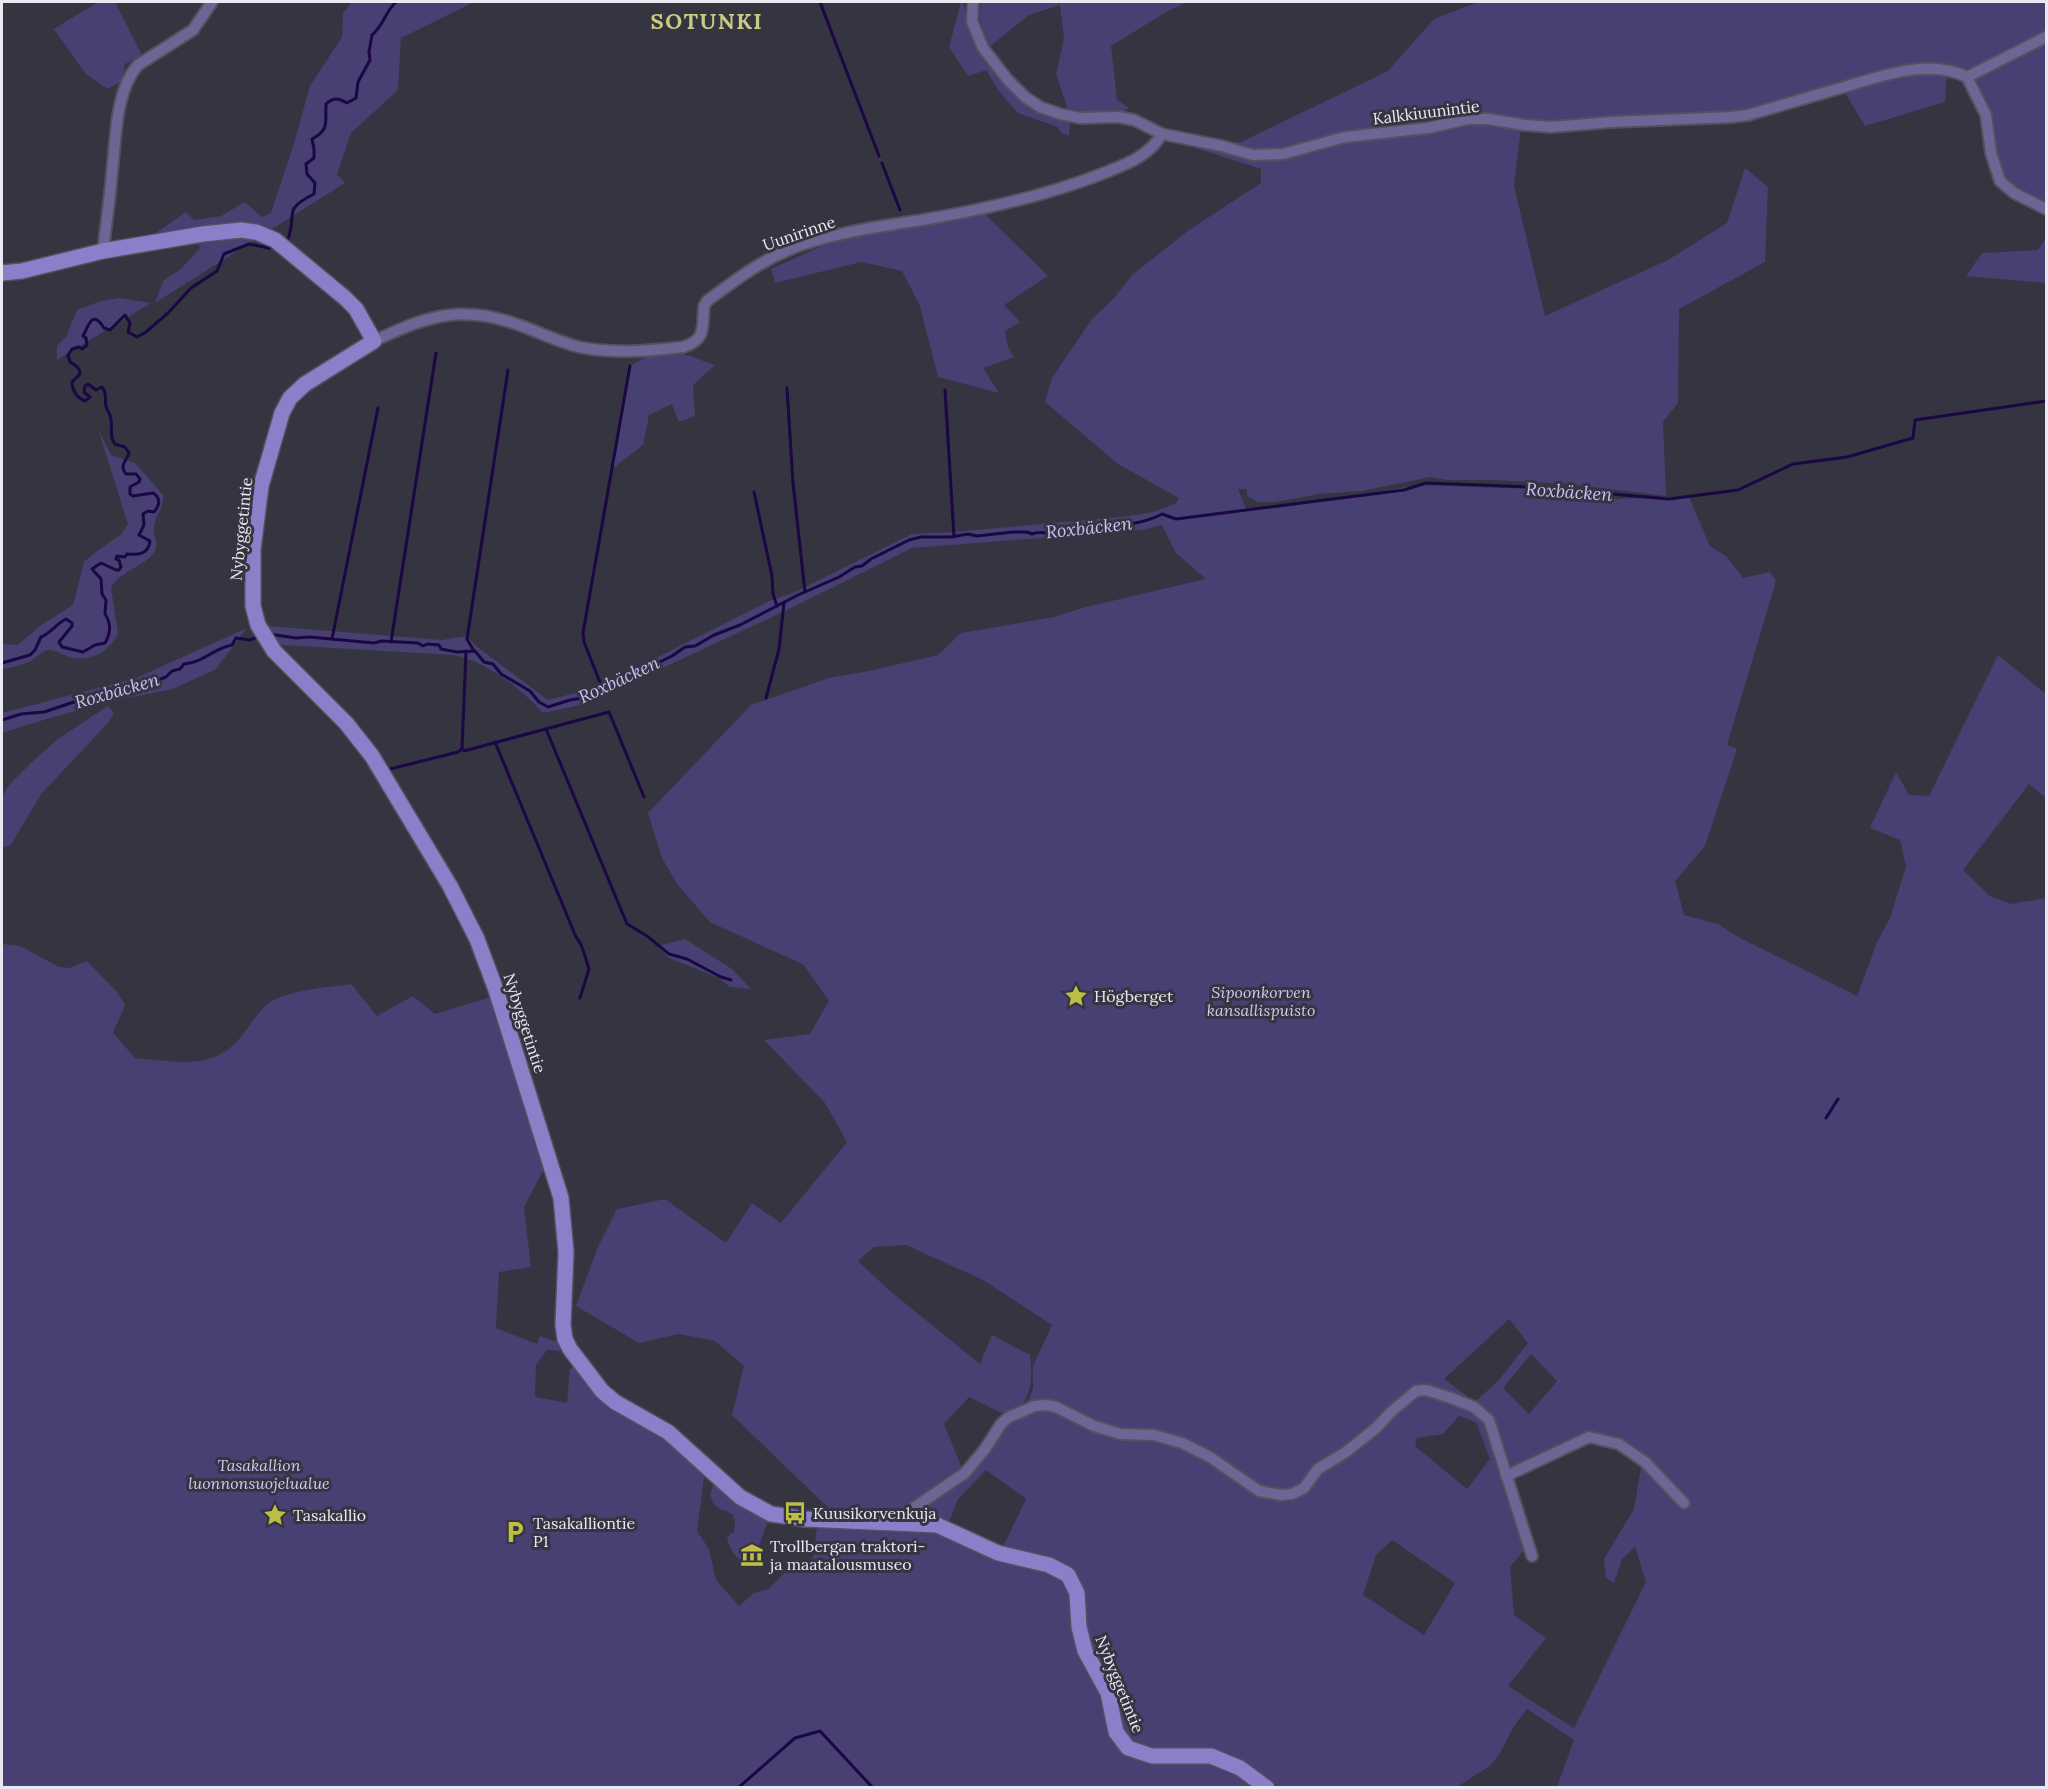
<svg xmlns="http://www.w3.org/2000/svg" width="2048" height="1789" font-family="Lora,serif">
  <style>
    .green { fill: #484072; fill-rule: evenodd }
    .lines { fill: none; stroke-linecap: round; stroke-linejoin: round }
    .stream { stroke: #1b0743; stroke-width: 3 }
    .street-casing { stroke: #52515d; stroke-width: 14 }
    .secondary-casing { stroke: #52515d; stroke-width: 18 }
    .street { stroke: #6c6695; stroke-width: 10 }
    .secondary { stroke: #8b7fca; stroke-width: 15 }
    .labels { text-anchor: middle; stroke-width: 6; stroke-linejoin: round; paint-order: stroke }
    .street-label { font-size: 16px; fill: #eae9f2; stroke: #353441 }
    .park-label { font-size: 16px; font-style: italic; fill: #cecaf0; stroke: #353441 }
    .poi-label { font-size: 16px; fill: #eae9f2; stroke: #353441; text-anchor: start }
    .water-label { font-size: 18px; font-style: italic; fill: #c7c0f9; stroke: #353441 }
    .district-label { font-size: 22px; font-weight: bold; letter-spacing: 1.5px; fill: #c9cc7e; stroke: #353441 }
  </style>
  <rect width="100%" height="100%" fill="#353441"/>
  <g class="green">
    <polygon points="98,2 115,2 142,55 125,64 122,81 107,89 85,73 54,29"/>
    <path d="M352 2H470V4L401 38 398 90 351 133 337 174 345 183 155 303 163 281 181 269 200 248 199 245C175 240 148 254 124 255L186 212 194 220 221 216 245 202 262 217 271 213 293 147 310 86 342 37 343 13Z"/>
    <polygon points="961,2 963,2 968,22 987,61 1056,118 1070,123 1069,136 1061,133 1058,127 1018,113 999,91 986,70 968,76 949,47"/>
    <polygon points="981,2 1188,2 1168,11 1111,46 1117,100 1129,108 1120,113 1068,110 1056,74 1064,38 1060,5 1029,15 989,47 979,17"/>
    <path d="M1478 2H2046V205L2002 180 1994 158 1986 103 1968 73 1947 68 1945 102 1865 126 1842 88 1733 118 1521 128 1514 186 1545 316 1668 260 1727 223 1745 168 1768 187 1765 262 1679 309 1678 403 1663 422 1666 496 1567 484 1494 480H1448L1430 477 1362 491 1319 494 1275 502H1258L1247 496V489H1238L1246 509 1278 508 1419 485 1533 489 1611 499 1689 497 1710 546 1727 557 1743 578 1770 572 1776 581 1727 745 1737 749 1705 846 1675 881 1684 915 1718 924 1740 938 1857 996 1877 942 1890 918 1906 867 1900 840 1870 828 1896 772 1909 795 1929 796 1998 655 2046 694V798L2029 784 1963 870 1990 896 2011 904 2046 898V1787H1557L1574 1740 1527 1709 1514 1726 1500 1753 1491 1765 1457 1787H1279L1243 1764 1140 1748 1126 1738 1090 1649 1078 1581 1002 1549 1026 1499 986 1470 958 1499 948 1524 903 1517 965 1474 1002 1424 1021 1410 1029 1399 1033 1388V1366L1052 1325 983 1280 906 1245 874 1247 858 1261 890 1291 980 1364 992 1335 1030 1355C1033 1379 1032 1404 1008 1416L969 1397 944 1424 964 1473 898 1517 840 1519 732 1415 744 1366 715 1341 679 1334 639 1343 576 1306 598 1247 617 1209 665 1199 726 1243 752 1203 781 1223 847 1142 825 1103 764 1040 810 1034 829 1001 804 965 710 922 677 884 662 858 648 813 751 705 829 678 869 671 938 655 961 633 1054 617 1086 607 1206 579 1176 553 1162 525 1143 530 912 548 787 610 585 704 543 713C519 687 489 663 454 655L282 645 271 640 261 613 268 626 442 640 467 636 476 646 548 700 599 687 769 601 793 593 912 534 954 532 1129 516 1153 512 1175 504 1179 498 1118 464 1045 402 1052 378 1092 319 1115 297 1132 275 1189 230 1261 183V169L1174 141V134L1239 143 1388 71 1434 19ZM1509 1319 1528 1343 1498 1381 1475 1402 1444 1379ZM1531 1354 1557 1381 1529 1414 1503 1388ZM1459 1416 1476 1422 1490 1459 1467 1489 1415 1446 1417 1438 1443 1434ZM1589 1431 1620 1439 1643 1456 1634 1509 1604 1559 1606 1578 1614 1583 1622 1559 1635 1547 1646 1582 1574 1728 1508 1686 1546 1638 1514 1615 1510 1567 1525 1549 1501 1471ZM1392 1540 1455 1583 1424 1635 1363 1595 1376 1555Z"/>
    <polygon points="984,213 1048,276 1004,305 1020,322 1005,331 1008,347 1014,357 983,368 999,393 938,377 920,306 902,271 861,262 775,283 771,269 840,238 895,230"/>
    <polygon points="2046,238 2046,283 1966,276 1982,253 2038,250"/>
    <polygon points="119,298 151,303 57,360 57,346 66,337 77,310 101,301"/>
    <polygon points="681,353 715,365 693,385 695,416 679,422 672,404 649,415 643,445 612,469 630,366 651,354"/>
    <path d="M98 429 111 455 135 463 163 495C163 511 155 515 154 527 153 535 159 543 155 551 147 566 119 571 111 588L118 634C108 653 87 664 67 656 61 654 56 650 49 650 41 650 36 659 29 662 20 665 11 668 2 669V644L18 645 40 626 73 605 84 562 97 551 122 534 128 524Z"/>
    <polygon points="247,628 216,669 173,689 122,699 53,717 2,733 2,713 136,678"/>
    <polygon points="108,706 114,713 108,723 42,793 10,846 2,847 2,796 10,784 32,762 58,739"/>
    <polygon points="685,939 732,969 751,989 730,987 719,978 669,958 657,946"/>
    <path d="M2 944 20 946 59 967 70 968 87 961 117 992 125 1005 113 1033 135 1058C174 1061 212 1072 241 1037 248 1028 261 1008 270 1002 294 989 324 988 351 984L377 1016 413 996 435 1014 494 996 545 1167 524 1207 531 1267 499 1272 496 1328 537 1344 540 1336 560 1343V1351L547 1350 536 1365 535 1397 567 1403 570 1369 577 1365 674 1442 705 1471 697 1531 709 1549 716 1580 739 1606 754 1593 769 1589 785 1572 808 1563 815 1553 816 1531 820 1524 936 1530 1047 1570 1064 1579 1068 1586 1117 1744 1222 1766 1258 1787H2Z"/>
    <path d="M714 1484H720L766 1518 768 1521 753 1562 745 1563 750 1554 746 1551 743 1562C734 1557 729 1547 727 1537L734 1532 735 1520 732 1514C719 1507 716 1511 710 1495Z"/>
  </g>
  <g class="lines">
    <g class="stream">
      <polyline points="820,2 879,156"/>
      <polyline points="882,163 900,210"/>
      <path d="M284 242 287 241C299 214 280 211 314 194L315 183 307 174 306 164 314 158V149L312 139C330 129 325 123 326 104 334 97 338 98 347 103L356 98 358 82 370 60 369 52 372 35C384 25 385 12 396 2"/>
      <polyline points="787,388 793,483 805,592"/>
      <polyline points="945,390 954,537"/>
      <polyline points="754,492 772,576 773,594 777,606"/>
      <path d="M269 634 296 638 310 637 374 643 382 641 418 643 423 646 427 644 439 645 441 649 457 652 475 651 484 662 493 664 501 674 530 691 539 702 548 707 570 700 589 697 624 681 625 679 672 656 685 647 695 646 714 635 740 625 798 595 839 577 855 567 862 566 871 559 909 540 921 537H951L968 534 977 536 1013 532H1027L1032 534C1039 531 1044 533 1050 533 1055 532 1058 529 1063 528 1069 526 1076 528 1082 528 1088 528 1094 524 1100 524 1126 524 1138 526 1162 514L1176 519 1404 490 1426 483 1533 487 1669 499 1738 490 1793 464 1847 457 1913 438 1915 420 2046 401"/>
      <polyline points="332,639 378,408"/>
      <polyline points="391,642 436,353"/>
      <polyline points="466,651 462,749 464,751 609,712 644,797"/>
      <polyline points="474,651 467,639 508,370"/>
      <path d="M2 663 30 655 35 650 41 637C51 633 56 624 66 619L72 623V626L59 642 62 647 83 652 95 645 105 643C111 633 111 623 105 614L106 600 102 594 101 579 92 569 101 563 116 570H119L121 567 119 560 116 559 117 556 125 557 127 554C138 555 148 555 150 541L139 535 144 525 143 514 148 511 154 512C160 505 161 498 153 493L133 496 130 494V487L139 482 140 479 136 474H126C119 465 126 462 129 453L125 447 115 444C108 434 114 426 110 415 109 412 106 409 106 406 104 398 108 395 102 387L96 390 88 384 85 386 84 392 90 397 85 401C77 398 72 390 72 382L80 374C80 367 75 365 70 362L68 355 72 349 79 347 82 349 87 345 86 338 83 336C88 327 92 308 104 328L110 330 125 315 130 323 128 332 137 337 146 332 168 313 191 288 217 271 224 254 249 244 269 248 275 246"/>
      <polyline points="603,690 584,642 583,633 630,366"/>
      <polyline points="766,698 779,649 784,603"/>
      <path d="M2 720 21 714 44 712 92 696 118 694 135 688H141L150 681H156L166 677 172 671 180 669 184 664C203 663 214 648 232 645L236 638 250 640 257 637"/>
      <polyline points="546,729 627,924 647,936 669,954 687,959 721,977 731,980"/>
      <path d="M495 742 576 937C584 946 585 958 589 969L580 998"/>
      <polyline points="386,770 458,752 462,749"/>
      <polyline points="1826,1118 1838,1099"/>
      <polyline points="738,1788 795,1738 820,1731 873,1788"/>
    </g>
    <g class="street-casing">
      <g id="street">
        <path d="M973 2 972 21 983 48 1008 80 1025 97 1040 107 1060 114 1080 118 1118 117 1134 120 1162 134 1222 146 1253 155 1283 154 1345 137 1428 128 1468 119H1488L1525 125 1551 127 1611 122 1732 117 1748 115C1778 106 1807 98 1837 89 1876 78 1928 57 1967 77"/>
        <polyline points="1967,77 1986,115 1991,153 2000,181 2014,193 2046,209"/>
        <polyline points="1967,77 2046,37"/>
        <path d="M103 251C106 225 110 198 112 172 116 140 115 91 138 65L193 30 212 2"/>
        <path d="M374 341C423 318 456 305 510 322 533 329 555 341 579 347 614 354 648 351 683 347 707 340 702 326 704 306L707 301C738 278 764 258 801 245 840 232 881 226 922 220 981 210 1042 197 1099 175 1123 165 1148 158 1162 134"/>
        <polyline points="1506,1476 1589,1437 1619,1444 1645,1462 1684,1503"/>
        <polyline points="893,1522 965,1473 985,1449 1001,1424 1009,1417 1035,1406 1046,1405 1056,1407 1094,1426 1120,1434 1154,1435 1182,1443 1210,1457 1259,1491 1281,1495 1292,1494 1304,1488 1318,1469 1346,1452 1376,1428 1391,1412 1416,1391 1426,1390 1451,1398 1474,1407 1489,1420 1532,1556"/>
      </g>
    </g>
    <g class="secondary-casing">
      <polyline id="secondary" points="2,273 22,271 103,251 203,234 241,230 256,232 275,240 345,298 356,309 374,341 305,384 290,398 282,413 261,486 253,549 253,606 258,625 274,651 346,723 372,756 450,886 477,939 496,990 561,1198 566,1252 563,1325 565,1339 570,1349 602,1391 615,1402 668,1432 740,1497 771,1514 805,1519 937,1525 998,1553 1049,1565 1068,1575 1077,1593 1079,1627 1085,1651 1108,1693 1116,1732 1128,1748 1152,1756 1211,1756 1240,1768 1267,1788"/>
    </g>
    <use href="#street" class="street"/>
    <use href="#secondary" class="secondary"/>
  </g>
  <defs>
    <g id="sight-bare" transform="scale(1.8)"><path d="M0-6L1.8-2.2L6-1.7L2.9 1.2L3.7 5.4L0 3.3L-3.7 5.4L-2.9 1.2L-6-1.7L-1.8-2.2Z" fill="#bdbf43" stroke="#353441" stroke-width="2.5" paint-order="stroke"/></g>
    <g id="bus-bare" transform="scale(1.8)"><path d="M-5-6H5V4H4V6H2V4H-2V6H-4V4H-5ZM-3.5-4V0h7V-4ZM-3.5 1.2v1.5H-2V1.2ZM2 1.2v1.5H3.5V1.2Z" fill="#bdbf43" stroke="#353441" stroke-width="2.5" paint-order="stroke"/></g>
    <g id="parking-bare" transform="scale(1.8)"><path d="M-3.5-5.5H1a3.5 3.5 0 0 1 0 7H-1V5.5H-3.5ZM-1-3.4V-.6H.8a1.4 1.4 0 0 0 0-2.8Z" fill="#bdbf43" stroke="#353441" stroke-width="2.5" paint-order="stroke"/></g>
    <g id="museum-bare" transform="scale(1.8)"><path d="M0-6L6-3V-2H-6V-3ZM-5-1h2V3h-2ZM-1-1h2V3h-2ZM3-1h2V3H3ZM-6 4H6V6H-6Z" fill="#bdbf43" stroke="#353441" stroke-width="2.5" paint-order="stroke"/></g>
  </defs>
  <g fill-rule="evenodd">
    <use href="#sight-bare" x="1076" y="996"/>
    <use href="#bus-bare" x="795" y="1513"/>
    <use href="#sight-bare" x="275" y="1515"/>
    <use href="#parking-bare" x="515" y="1532"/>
    <use href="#museum-bare" x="752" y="1555"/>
  </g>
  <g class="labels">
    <g class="street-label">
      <text transform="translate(1426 112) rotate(-7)" y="6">Kalkkiuunintie</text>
      <text transform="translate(799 233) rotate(-19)" y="6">Uunirinne</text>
      <text transform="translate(241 529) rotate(-84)" y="6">Nybyggetintie</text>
      <text transform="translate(525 1023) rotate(72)" y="6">Nybyggetintie</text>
      <text transform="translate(1120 1684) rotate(68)" y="6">Nybyggetintie</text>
    </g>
    <g class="park-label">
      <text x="1261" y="998">Sipoonkorven<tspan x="1261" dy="18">kansallispuisto</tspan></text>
      <text x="259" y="1471">Tasakallion<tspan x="259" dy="18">luonnonsuojelualue</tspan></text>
    </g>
    <g class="poi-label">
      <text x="1094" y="1002">Högberget</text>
      <text x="813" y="1519">Kuusikorvenkuja</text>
      <text x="293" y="1521">Tasakallio</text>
      <text x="533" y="1529">Tasakalliontie<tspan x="533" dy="18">P1</tspan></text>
      <text x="770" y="1552">Trollbergan traktori-<tspan x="770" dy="18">ja maatalousmuseo</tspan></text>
    </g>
    <g class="water-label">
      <text transform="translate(1569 492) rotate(4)" y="6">Roxbäcken</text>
      <text transform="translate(1089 528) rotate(-6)" y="6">Roxbäcken</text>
      <text transform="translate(619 680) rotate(-25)" y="6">Roxbäcken</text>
      <text transform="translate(117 691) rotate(-16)" y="6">Roxbäcken</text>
    </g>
    <g class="district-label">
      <text x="707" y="29">SOTUNKI</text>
    </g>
  </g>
  <rect width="2048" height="1789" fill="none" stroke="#eae9f2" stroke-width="6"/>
</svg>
